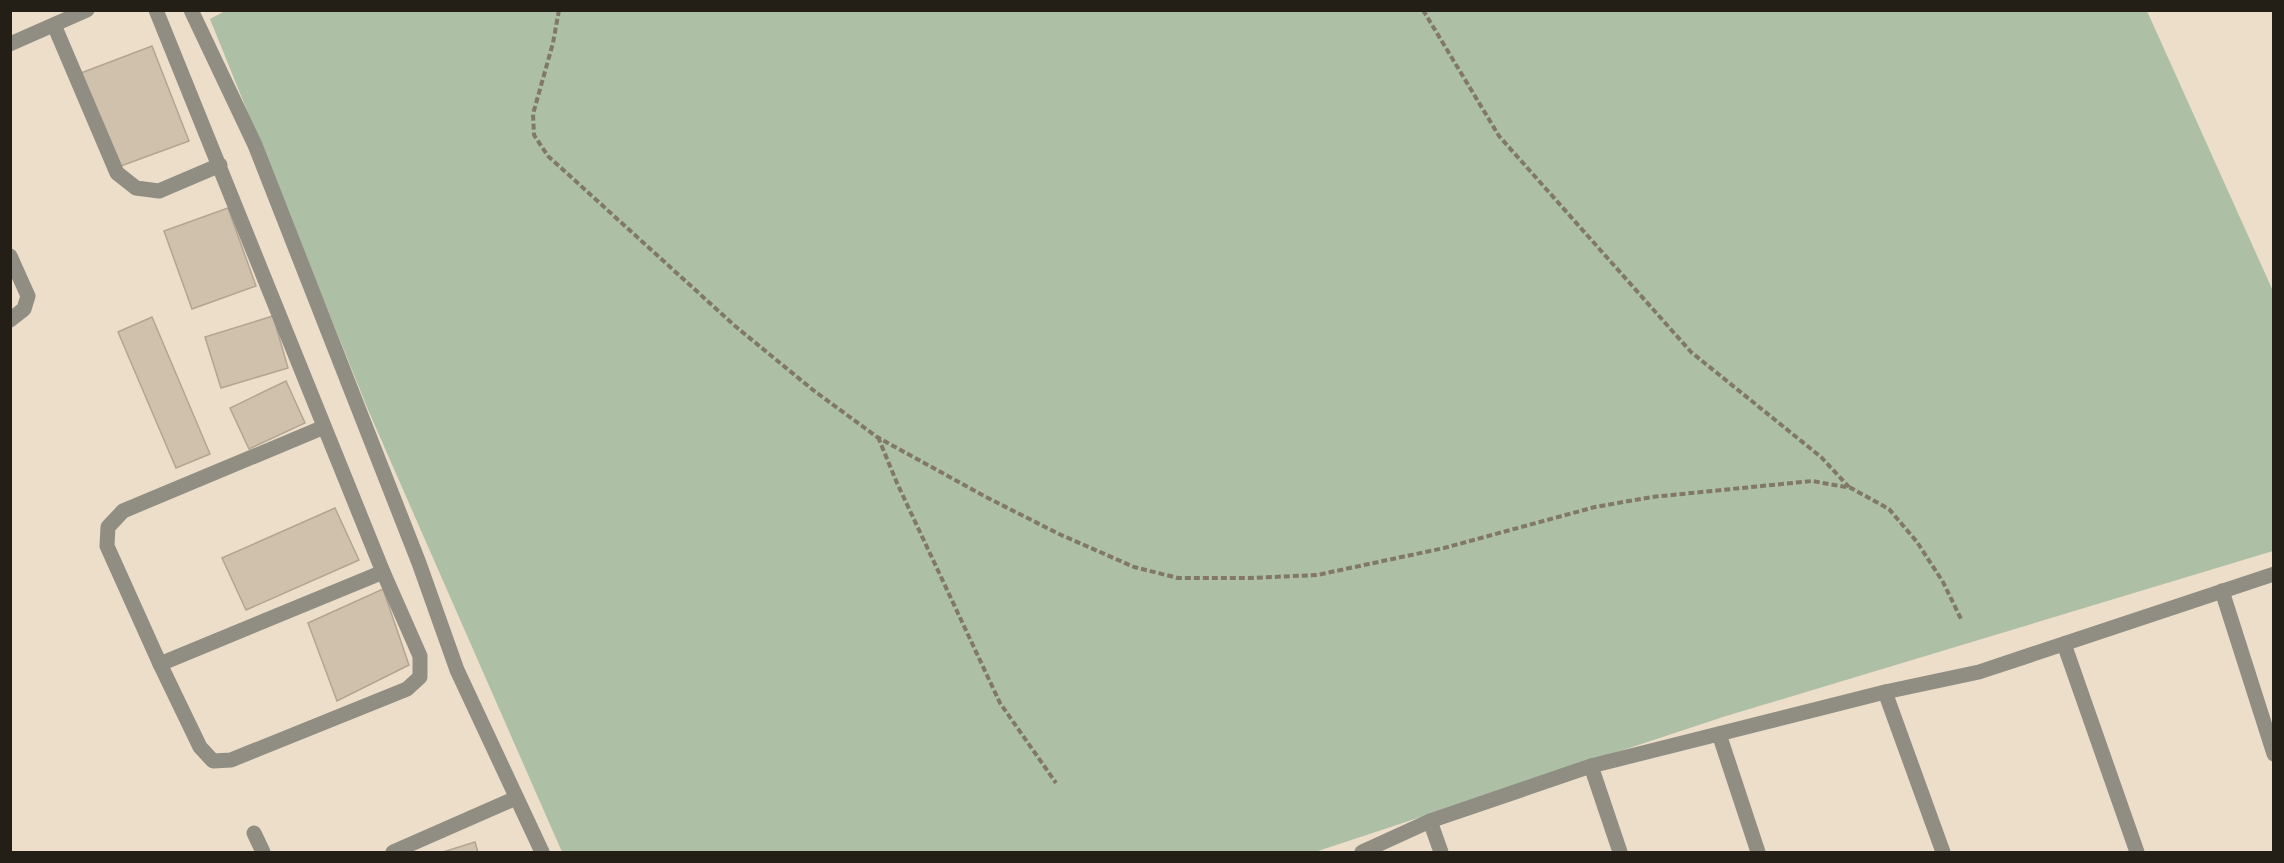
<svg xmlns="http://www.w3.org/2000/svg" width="2284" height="863" font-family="'Exo 2',sans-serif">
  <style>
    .green { fill: #adbfa5 }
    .building { fill: #cfc1ac; stroke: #b2a591; stroke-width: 1.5 }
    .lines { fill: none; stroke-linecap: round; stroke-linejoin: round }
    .path { stroke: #817869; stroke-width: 4; stroke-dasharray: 6 3; stroke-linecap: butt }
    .minor { stroke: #908d83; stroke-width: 15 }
  </style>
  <rect width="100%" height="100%" fill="#ecdec9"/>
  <polygon class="green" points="227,10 2147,11 2273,291 2273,551 1723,717 1315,852 562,852 369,412 210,19"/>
  <g class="building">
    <polygon points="152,46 189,141 118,167 81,73"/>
    <polygon points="228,208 256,286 192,309 164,231"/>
    <polygon points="273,316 288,368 221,388 205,337"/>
    <polygon points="152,317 210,454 176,468 118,332"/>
    <polygon points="286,381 305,423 249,449 230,408"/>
    <polygon points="335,508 359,560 246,610 222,558"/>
    <polygon points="383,589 409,665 337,701 308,623"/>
    <polygon points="475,842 478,852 443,852"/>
  </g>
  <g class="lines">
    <g class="path">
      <polyline points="559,10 553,43 533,114 534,135 548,156 735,326 813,390 877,437 986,497 1059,534 1134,567 1178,578 1250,578 1317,575 1444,548 1595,507 1652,497 1812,481 1851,488 1889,509 1917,542 1943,582 1961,619"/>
      <polyline points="1423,10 1499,136 1691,352 1821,457 1849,487"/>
      <polyline points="878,437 897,483 1000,703 1056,783"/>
    </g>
    <g class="minor">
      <polyline points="156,10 383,572 420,656 420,677 407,689 231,760 213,761 200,747 160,664 107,546 108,527 123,511 324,427"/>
      <polyline points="191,10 255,145 419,563 457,670 542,852"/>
      <polyline points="54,25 117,173 136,188 159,191 220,165"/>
      <polyline points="10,44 87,10"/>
      <polyline points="10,256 28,296 24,309 10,320"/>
      <polyline points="2222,591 2274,754"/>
      <polyline points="2064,644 2137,852"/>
      <polyline points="160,664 383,572"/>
      <polyline points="1885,692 1943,852"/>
      <polyline points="1719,734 1758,852"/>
      <polyline points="1591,766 1620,852"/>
      <polyline points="1430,821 1441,852"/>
      <polyline points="254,833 263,852"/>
      <polyline points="393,852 516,798"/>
      <polyline points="1362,852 1430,821 1591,766 1885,692 1979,672 2274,574"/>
    </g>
  </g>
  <rect width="2284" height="863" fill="none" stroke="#231e16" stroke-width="24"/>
</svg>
